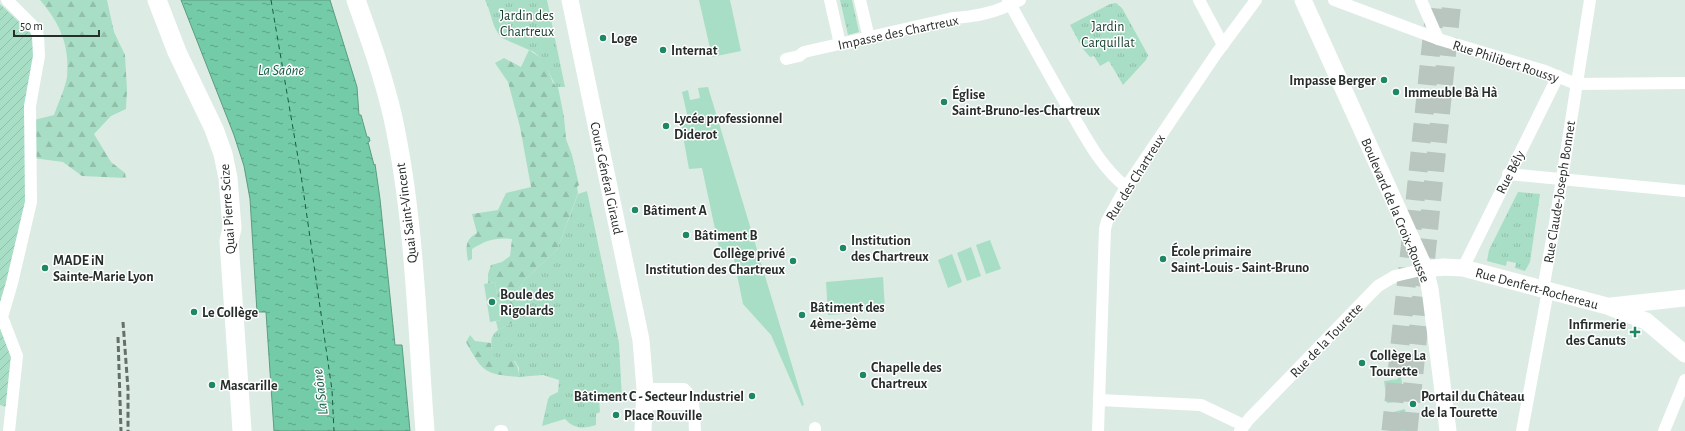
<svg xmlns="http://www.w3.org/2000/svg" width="1685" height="431" font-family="'Alegreya Sans',sans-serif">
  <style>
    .grass { fill: #a8dec5 }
    .forest { fill: url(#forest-firs) }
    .park { fill: url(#park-tufts) }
    .garden { fill: url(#garden-furrows) }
    .water { fill: url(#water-ripples); stroke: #5c9c82 }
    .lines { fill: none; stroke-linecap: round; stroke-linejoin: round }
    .ferry { stroke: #175c44; stroke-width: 1; stroke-dasharray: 5 4; stroke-linecap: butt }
    .primary-tunnel { stroke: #b8c6bf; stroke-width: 19; stroke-dasharray: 19 10; stroke-linecap: butt }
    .street { stroke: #fff; stroke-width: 12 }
    .secondary { stroke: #fff; stroke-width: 17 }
    .primary { stroke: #fff; stroke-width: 19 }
    .rail { stroke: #656f6a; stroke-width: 3; stroke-dasharray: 6 3; stroke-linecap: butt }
    .poi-dot { fill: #1e8865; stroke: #fff; stroke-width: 1.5 }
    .labels { text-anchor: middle; stroke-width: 3; stroke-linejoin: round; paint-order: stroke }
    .park-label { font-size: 14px; fill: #194031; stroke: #fff }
    .street-label { font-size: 14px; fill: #272d2a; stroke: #fff }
    .poi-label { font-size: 14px; font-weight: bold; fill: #272d2a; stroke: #fff; text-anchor: start }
    .water-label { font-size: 15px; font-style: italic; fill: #175c44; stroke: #fff }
  </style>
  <defs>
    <pattern id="forest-firs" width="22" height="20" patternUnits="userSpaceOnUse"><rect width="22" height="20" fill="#a8dec5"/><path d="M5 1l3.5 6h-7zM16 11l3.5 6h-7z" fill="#91bfa9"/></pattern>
    <pattern id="park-tufts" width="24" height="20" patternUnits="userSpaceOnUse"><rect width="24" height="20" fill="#a8dec5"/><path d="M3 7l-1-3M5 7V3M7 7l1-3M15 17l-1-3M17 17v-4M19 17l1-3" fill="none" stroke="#91bfa9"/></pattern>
    <pattern id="garden-furrows" width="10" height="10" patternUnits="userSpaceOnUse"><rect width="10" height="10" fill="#a8dec5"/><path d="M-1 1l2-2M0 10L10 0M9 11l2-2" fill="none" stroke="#91bfa9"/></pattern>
    <pattern id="water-ripples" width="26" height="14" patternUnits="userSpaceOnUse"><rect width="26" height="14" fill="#73cba7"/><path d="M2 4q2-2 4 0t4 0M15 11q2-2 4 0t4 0" fill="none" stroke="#5ea588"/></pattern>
  </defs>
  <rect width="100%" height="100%" fill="#dcece4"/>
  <g class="grass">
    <polygon points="699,0 730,0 741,51 712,57"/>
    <polygon points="708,87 804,405 802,406 771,335 743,304 733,255 721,257 702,168 689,169 681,125 689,123 682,92 688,90 690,100 700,98 698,88"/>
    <polygon points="990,240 1001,269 986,274 976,245"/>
    <polygon points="971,247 981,276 967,281 957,253"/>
    <polygon points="952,254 962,282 948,288 938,260"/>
    <polygon points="883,277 885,311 828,315 826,282"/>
    <polygon points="495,282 501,320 490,322 484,284"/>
    <polygon points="1401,375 1404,401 1387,403 1384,381 1398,379 1398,376"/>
    <polygon points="1405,409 1408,431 1391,431 1389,413"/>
  </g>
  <g class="forest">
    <path d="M40 0H107L114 32 125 55 127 90 126 109 111 116 94 134 111 162 125 173 126 178 82 176 63 162 33 158 34 120 54 115C58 103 65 89 67 77 70 46 60 23 40 0Z"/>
    <path d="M529 50 544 60 553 83 558 87 564 117 566 139 572 155 579 185 577 187 578 193 557 250 525 279 518 290 515 302V322L498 330 496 321 501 320 495 282 488 283V274L491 265 502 262 510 256 512 239C496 237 486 240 472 249V259L468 261C466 249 464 240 477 233L472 214 498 210 506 193 531 187 520 127 508 82 495 63 504 58 521 67Z"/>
    <path d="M470 335 475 341 491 343 492 349C507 357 519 358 519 377 485 374 483 373 466 342Z"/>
  </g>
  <g class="park">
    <path d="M485 0H547L565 87H556L543 60 534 52 502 38C491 27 492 13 485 0Z"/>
    <polygon points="840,0 852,0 859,32 848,35"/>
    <polygon points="1116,3 1122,8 1148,55 1146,60 1123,85 1109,61 1100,66 1094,56 1090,57 1083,49 1070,25 1110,4"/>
    <path d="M587 191 619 343 622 399 599 400 600 412 596 414V425C584 429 574 429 565 419L542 426 548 399 550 396 558 392 559 380 543 375 519 377V368L515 361H497C492 350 486 336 500 329 505 326 510 325 515 322V302L518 290 525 279 557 250 578 194Z"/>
    <polygon points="1518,192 1540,194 1530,262 1525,271 1515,268 1516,263 1507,261 1506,266 1487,261 1489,250"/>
  </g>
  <g class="garden">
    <polygon points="0,4 34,36 36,52 28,193 0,312"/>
    <polygon points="0,324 12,354 9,408 0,405"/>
  </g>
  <polygon class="water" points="181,0 330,0 357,87 359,115 361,115 367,137 369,137 370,141 368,142 374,165 375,164 380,199 395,345 402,345 410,431 274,431 266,312 257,312 250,199 244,166 234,135"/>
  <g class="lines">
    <polyline class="ferry" points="271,0 301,175 332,390 334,431"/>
    <g class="primary-tunnel">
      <polyline points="1391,431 1436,0"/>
      <polyline points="1408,431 1452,0"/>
    </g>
    <g class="street">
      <polyline points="7,0 35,28 38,36 39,56 30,106 31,202 12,283 2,317 17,356 9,431"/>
      <polyline points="830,0 840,44"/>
      <polyline points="860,0 869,38"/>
      <path d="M1008 0C1029 38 1050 77 1072 114 1088 141 1101 167 1126 187"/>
      <polyline points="1199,0 1223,45"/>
      <polyline points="1334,0 1438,39 1545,71 1576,84 1685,83"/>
      <polyline points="1421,0 1438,39"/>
      <path d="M786 59 799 56 804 52 953 18C976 17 1000 11 1020 0"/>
      <polyline points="1508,174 1685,191"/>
      <polyline points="1463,268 1558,76"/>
      <path d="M645 389H684C696 400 694 416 695 431"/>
      <polyline points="1099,400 1201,405 1243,425"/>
      <polyline points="645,404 693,404"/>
      <polyline points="500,431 502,431"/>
      <polyline points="815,431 815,428"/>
      <polyline points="1098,431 1105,229 1107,221 1126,187 1216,54 1256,0"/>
      <polyline points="1240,431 1249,419 1378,286 1395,276 1425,269"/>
      <polyline points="1522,431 1547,296 1544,284 1555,223 1590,0"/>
      <polyline points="1664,431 1685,380"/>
    </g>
    <g class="secondary">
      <polyline points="570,0 641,340 645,389 643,431"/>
      <polyline points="1303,0 1425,269 1430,289 1448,431"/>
      <polyline points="1425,269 1444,267 1463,268 1607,306 1646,321 1685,354"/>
      <polyline points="1611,306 1685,298"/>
    </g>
    <g class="primary">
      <polyline points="157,0 177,52 214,129 223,154 228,178 232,228 229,241 242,431"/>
      <path d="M356 0C370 39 384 78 393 118 415 220 417 327 425 431"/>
    </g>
    <g class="rail">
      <polyline points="123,322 128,389 128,431"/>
      <polyline points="118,337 121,431"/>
    </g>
  </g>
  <g class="poi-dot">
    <circle cx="603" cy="38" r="4"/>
    <circle cx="663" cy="50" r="4"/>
    <circle cx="1384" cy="80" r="4"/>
    <circle cx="1396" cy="92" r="4"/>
    <circle cx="944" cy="102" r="4"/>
    <circle cx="666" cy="126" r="4"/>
    <circle cx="635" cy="210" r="4"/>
    <circle cx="686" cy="235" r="4"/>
    <circle cx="843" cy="248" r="4"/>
    <circle cx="1163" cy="259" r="4"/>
    <circle cx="793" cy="261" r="4"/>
    <circle cx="45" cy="268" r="4"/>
    <circle cx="492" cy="302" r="4"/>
    <circle cx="194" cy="312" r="4"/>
    <circle cx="802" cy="315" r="4"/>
    <path d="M1633 326h4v4h4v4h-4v4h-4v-4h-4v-4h4z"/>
    <circle cx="1362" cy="363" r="4"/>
    <circle cx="863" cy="375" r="4"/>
    <circle cx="212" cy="385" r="4"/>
    <circle cx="752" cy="396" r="4"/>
    <circle cx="1413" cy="404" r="4"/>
    <circle cx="616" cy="415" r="4"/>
  </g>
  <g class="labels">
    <g class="park-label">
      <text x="527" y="20">Jardin des<tspan x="527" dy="16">Chartreux</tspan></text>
      <text x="1108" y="31">Jardin<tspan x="1108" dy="16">Carquillat</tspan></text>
    </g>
    <g class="street-label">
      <text transform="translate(898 32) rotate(-12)" y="5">Impasse des Chartreux</text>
      <text transform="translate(1506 61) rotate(18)" y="5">Rue Philibert Roussy</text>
      <text transform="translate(1510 172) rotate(-63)" y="5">Rue Bély</text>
      <text transform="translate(1135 177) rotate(-58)" y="5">Rue des Chartreux</text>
      <text transform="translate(607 178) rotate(78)" y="5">Cours Général Giraud</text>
      <text transform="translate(1559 192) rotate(-81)" y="5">Rue Claude-Joseph Bonnet</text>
      <text transform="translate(227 209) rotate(-94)" y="5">Quai Pierre Scize</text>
      <text transform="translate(1396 210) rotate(67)" y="5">Boulevard de la Croix-Rousse</text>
      <text transform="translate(406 213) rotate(-97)" y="5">Quai Saint-Vincent</text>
      <text transform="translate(1537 288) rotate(15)" y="5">Rue Denfert-Rochereau</text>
      <text transform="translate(1326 340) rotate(-46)" y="5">Rue de la Tourette</text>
    </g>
    <g class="poi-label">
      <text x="611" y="43">Loge</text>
      <text x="671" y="55">Internat</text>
      <text x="1376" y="85" text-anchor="end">Impasse Berger</text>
      <text x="1404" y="97">Immeuble Bà Hà</text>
      <text x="952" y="99">Église<tspan x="952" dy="16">Saint-Bruno-les-Chartreux</tspan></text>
      <text x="674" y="123">Lycée professionnel<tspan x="674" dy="16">Diderot</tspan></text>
      <text x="643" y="215">Bâtiment A</text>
      <text x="694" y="240">Bâtiment B</text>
      <text x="851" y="245">Institution<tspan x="851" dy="16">des Chartreux</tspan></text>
      <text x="1171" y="256">École primaire<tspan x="1171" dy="16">Saint-Louis - Saint-Bruno</tspan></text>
      <text x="785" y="258" text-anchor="end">Collège privé<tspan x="785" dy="16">Institution des Chartreux</tspan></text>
      <text x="53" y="265">MADE iN<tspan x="53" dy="16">Sainte-Marie Lyon</tspan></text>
      <text x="500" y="299">Boule des<tspan x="500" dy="16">Rigolards</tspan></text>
      <text x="810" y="312">Bâtiment des<tspan x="810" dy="16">4ème-3ème</tspan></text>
      <text x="202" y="317">Le Collège</text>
      <text x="1626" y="329" text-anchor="end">Infirmerie<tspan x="1626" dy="16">des Canuts</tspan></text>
      <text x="1370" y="360">Collège La<tspan x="1370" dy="16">Tourette</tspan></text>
      <text x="871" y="372">Chapelle des<tspan x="871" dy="16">Chartreux</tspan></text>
      <text x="220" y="390">Mascarille</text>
      <text x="744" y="401" text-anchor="end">Bâtiment C - Secteur Industriel</text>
      <text x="1421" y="401">Portail du Château<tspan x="1421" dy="16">de la Tourette</tspan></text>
      <text x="624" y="420">Place Rouville</text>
    </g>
    <g class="water-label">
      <text x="281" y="75">La Saône</text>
      <text transform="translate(320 392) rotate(-97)" y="5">La Saône</text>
    </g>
  </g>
  <path d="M14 30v6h85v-6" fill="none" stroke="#272d2a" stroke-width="2"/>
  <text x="20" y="30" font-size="12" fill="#272d2a" stroke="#ffffff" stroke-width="3" paint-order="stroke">50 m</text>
</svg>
